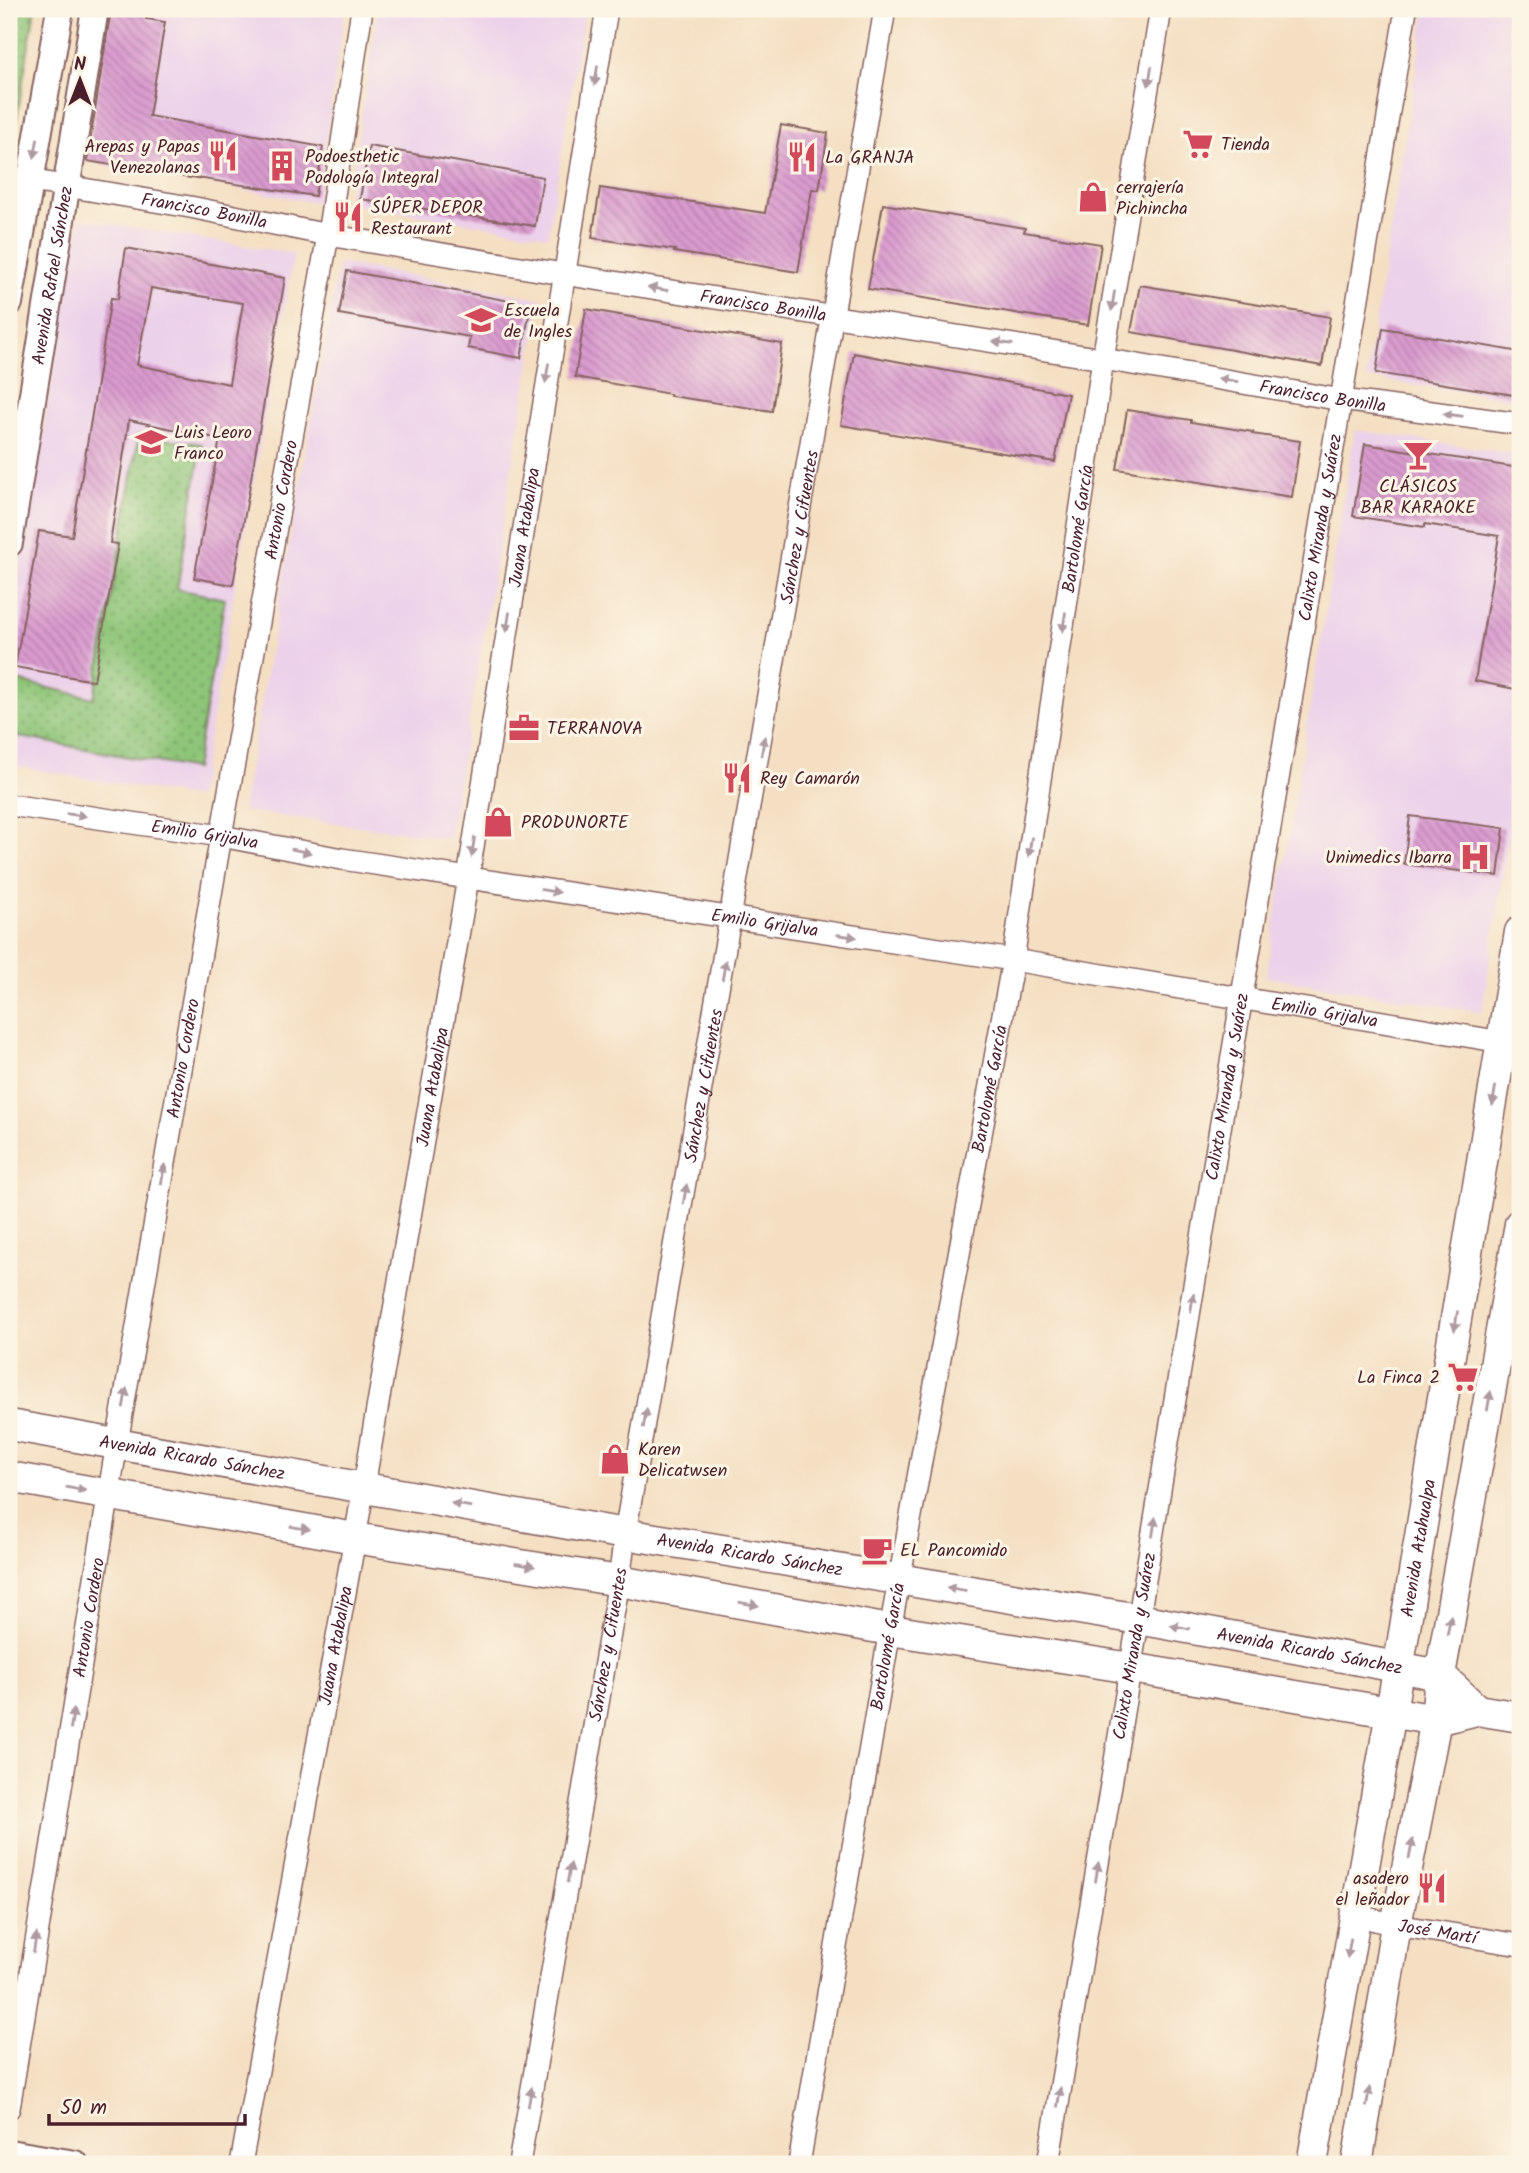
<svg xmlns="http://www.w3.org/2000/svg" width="1529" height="2173" font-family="Kalam,sans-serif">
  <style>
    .built { fill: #ecd1ea }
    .park { fill: url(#park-dots); stroke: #6c7252; stroke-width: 2 }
    .building { fill: url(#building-back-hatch); fill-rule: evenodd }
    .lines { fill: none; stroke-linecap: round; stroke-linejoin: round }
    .minor-casing { stroke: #866260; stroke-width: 24 }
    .tertiary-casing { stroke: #866260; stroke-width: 30 }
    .secondary-casing { stroke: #866260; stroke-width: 33 }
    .minor { stroke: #fff; stroke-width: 21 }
    .tertiary { stroke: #fff; stroke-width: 26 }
    .secondary { stroke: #fff; stroke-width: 30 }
    .oneway { fill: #ae9aa0 }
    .labels { text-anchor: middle; stroke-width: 6; stroke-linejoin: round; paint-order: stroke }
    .poi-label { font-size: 18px; fill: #4a1f2b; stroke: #fcf5e5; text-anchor: start }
    .street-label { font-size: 18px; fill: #4a1f2b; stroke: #fcf5e5 }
  </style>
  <defs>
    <pattern id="park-dots" width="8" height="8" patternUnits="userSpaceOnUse" patternTransform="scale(1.75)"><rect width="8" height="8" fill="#8ec578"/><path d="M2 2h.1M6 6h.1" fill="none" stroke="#769f63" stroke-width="1.8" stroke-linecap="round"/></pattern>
    <pattern id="building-back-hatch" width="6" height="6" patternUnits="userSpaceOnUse" patternTransform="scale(1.75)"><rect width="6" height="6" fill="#da9bcf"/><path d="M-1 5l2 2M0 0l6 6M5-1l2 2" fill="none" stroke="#b37ea8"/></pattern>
  </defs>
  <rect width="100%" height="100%" fill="#fcf5e5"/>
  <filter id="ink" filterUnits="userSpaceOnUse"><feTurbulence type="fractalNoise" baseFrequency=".0143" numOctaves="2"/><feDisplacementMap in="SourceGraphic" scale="14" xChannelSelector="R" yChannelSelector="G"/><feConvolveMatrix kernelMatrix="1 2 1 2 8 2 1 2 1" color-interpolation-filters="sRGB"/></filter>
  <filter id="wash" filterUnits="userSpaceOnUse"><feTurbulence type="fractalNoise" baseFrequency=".00686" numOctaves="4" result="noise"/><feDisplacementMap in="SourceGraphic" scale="28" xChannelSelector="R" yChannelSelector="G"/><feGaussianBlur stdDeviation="1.57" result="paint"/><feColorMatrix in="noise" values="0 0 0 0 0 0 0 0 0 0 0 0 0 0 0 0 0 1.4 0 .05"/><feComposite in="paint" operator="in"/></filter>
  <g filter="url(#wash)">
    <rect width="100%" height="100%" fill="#f4dfc2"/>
    <g class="built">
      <polygon points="111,9 345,9 317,203 86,161"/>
      <polygon points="378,9 585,9 548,236 348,203"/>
      <polygon points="1426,9 1520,9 1520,400 1366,378"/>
      <polygon points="80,219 294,254 198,798 9,765 9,629"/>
      <polygon points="339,263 541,299 449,838 242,811"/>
      <polygon points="1355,430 1520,455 1520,764 1482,1012 1266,977"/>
    </g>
    <g class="park">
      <polygon points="9,9 35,9 9,163"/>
      <polygon points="139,435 202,444 177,589 225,599 195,769 9,735 17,681 94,698"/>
    </g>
    <g id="blocks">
      <g class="building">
        <polygon points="111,9 148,9 146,19 165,22 149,116 323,147 315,196 191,177 190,178 87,161"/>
        <polygon points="781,125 828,133 819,190 812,189 798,272 674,252 675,250 592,238 600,188 765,213"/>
        <polygon points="369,146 543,177 535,226 360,199"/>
        <polygon points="883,204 1025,228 1024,232 1101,244 1088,325 868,289"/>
        <path d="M126 248 285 278 233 585 194 578 220 439 129 420 110 543 118 544 94 681 15 667 39 531 72 536 111 298 118 299ZM151 288 243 303 229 384 137 365Z"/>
        <polygon points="347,271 531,305 521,358 468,348 470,337 339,314"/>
        <polygon points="1140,285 1330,317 1322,366 1131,332"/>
        <polygon points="586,309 782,344 772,411 670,396 670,394 575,377"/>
        <polygon points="1383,328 1520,352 1520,396 1376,373"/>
        <polygon points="854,353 1068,394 1055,462 841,425"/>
        <polygon points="1127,410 1191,420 1191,422 1253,432 1252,434 1300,441 1292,497 1117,469"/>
        <polygon points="1365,444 1520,468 1520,690 1475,681 1499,536 1425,524 1425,527 1353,516"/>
        <polygon points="1410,816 1504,828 1498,876 1404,864"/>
      </g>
    </g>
  </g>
  <g filter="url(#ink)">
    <use href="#blocks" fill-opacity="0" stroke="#866260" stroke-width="2"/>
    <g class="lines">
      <g class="minor-casing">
        <g id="minor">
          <path id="s1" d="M9 178 66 186 190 207 328 235 563 274 1103 359 1342 400 1520 424"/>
          <path id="s2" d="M9 805 221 836 342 859 1013 960 1520 1045"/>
          <path id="s3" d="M1355 1915 1396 1925 1520 1945"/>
          <path id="s4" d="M9 2108 117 1443 221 836 328 235 362 9"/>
          <path id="s5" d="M241 2164 355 1538 468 878 607 9"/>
          <path id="s6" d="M519 2164 619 1581 625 1534C714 1026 803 518 885 9"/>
          <path id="s7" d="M799 2164 890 1630 1013 960 1103 359 1161 9"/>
          <path id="s8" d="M1048 2164 1406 9"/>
        </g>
      </g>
      <g class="tertiary-casing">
        <g id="tertiary">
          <polyline points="9,303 60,9"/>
          <path id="s9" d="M9 543 95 9"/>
          <polyline points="9,2153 75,2164"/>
        </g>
      </g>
      <g class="secondary-casing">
        <g id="secondary">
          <path id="s10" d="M9 1425 625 1534 1139 1619 1440 1675 1477 1710"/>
          <polyline points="9,1477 355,1538 619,1581 890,1630 1131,1668 1436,1720 1477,1710 1520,1717"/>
          <path id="s11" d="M1312 2164 1391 1712 1520 932"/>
          <polyline points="1357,2164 1396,1925 1436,1720 1440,1675 1520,1224"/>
        </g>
      </g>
      <use href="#minor" class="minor"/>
      <use href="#tertiary" class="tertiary"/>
      <use href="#secondary" class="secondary"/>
    </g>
    <defs><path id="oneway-solid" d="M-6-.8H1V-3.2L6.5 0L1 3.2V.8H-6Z" transform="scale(1.75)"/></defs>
    <g class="oneway">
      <use href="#oneway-solid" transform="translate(596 76) rotate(99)"/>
      <use href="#oneway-solid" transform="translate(1150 76) rotate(99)"/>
      <use href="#oneway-solid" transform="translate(36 148) rotate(100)"/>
      <use href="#oneway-solid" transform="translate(658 289) rotate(-171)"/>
      <use href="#oneway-solid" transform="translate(1113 301) rotate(99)"/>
      <use href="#oneway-solid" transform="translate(1003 343) rotate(-171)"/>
      <use href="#oneway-solid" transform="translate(547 373) rotate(99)"/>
      <use href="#oneway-solid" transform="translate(1228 380) rotate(-170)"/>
      <use href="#oneway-solid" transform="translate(1453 415) rotate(-172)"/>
      <use href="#oneway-solid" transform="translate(508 622) rotate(99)"/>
      <use href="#oneway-solid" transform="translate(1064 622) rotate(99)"/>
      <use href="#oneway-solid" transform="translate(763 746) rotate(-80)"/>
      <use href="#oneway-solid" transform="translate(76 815) rotate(8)"/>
      <use href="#oneway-solid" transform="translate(473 847) rotate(99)"/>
      <use href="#oneway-solid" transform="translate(1030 847) rotate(99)"/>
      <use href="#oneway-solid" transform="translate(301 851) rotate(11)"/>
      <use href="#oneway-solid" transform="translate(550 891) rotate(9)"/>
      <use href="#oneway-solid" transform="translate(847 936) rotate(8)"/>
      <use href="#oneway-solid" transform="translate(724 970) rotate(-80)"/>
      <use href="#oneway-solid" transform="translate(1494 1096) rotate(99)"/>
      <use href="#oneway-solid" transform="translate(163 1174) rotate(-80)"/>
      <use href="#oneway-solid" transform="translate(685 1194) rotate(-80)"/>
      <use href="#oneway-solid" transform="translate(1192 1303) rotate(-81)"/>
      <use href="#oneway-solid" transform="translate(1456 1321) rotate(99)"/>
      <use href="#oneway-solid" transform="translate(125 1398) rotate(-80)"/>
      <use href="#oneway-solid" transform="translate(1489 1401) rotate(-80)"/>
      <use href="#oneway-solid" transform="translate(645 1418) rotate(-80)"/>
      <use href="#oneway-solid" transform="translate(76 1489) rotate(10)"/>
      <use href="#oneway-solid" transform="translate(461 1505) rotate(-170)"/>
      <use href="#oneway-solid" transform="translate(1154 1527) rotate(-81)"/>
      <use href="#oneway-solid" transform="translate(300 1528) rotate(10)"/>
      <use href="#oneway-solid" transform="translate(525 1565) rotate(9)"/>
      <use href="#oneway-solid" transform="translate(956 1589) rotate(-171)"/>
      <use href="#oneway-solid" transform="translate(749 1604) rotate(10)"/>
      <use href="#oneway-solid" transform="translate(1449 1625) rotate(-80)"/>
      <use href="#oneway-solid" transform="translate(1180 1627) rotate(-169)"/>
      <use href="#oneway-solid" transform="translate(72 1719) rotate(-81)"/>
      <use href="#oneway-solid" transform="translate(1411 1849) rotate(-79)"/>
      <use href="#oneway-solid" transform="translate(1097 1872) rotate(-81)"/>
      <use href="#oneway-solid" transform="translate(569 1873) rotate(-80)"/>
      <use href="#oneway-solid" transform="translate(35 1943) rotate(-81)"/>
      <use href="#oneway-solid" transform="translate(1349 1948) rotate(100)"/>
      <use href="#oneway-solid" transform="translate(530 2097) rotate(-80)"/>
      <use href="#oneway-solid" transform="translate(1059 2097) rotate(-81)"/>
      <use href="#oneway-solid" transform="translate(1368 2097) rotate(-81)"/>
    </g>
  </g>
  <defs>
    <g id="supermarket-bare" transform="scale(2.415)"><path d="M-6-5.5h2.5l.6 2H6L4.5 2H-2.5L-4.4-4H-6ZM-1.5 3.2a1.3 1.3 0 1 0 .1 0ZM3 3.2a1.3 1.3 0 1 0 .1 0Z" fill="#d1495b" stroke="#fcf5e5" stroke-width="2.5" paint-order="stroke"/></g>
    <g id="restaurant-bare" transform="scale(2.415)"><path d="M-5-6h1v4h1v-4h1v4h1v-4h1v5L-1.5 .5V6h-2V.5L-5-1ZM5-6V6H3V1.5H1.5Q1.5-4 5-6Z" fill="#d1495b" stroke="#fcf5e5" stroke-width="2.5" paint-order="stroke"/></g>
    <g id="building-bare" transform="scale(2.415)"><path d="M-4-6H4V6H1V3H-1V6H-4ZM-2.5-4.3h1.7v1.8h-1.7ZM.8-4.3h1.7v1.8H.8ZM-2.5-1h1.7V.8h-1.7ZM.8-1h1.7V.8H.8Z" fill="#d1495b" stroke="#fcf5e5" stroke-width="2.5" paint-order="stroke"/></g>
    <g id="shop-bare" transform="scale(2.415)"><path d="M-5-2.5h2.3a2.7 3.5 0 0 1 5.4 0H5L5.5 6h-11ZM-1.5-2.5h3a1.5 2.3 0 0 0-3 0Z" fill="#d1495b" stroke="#fcf5e5" stroke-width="2.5" paint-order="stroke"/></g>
    <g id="university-bare" transform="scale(2.415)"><path d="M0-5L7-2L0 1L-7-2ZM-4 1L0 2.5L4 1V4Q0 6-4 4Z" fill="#d1495b" stroke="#fcf5e5" stroke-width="2.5" paint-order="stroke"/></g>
    <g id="school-bare" transform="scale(2.415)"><path d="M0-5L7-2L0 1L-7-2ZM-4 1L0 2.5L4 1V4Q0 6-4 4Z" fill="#d1495b" stroke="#fcf5e5" stroke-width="2.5" paint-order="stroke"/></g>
    <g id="bar-bare" transform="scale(2.415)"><path d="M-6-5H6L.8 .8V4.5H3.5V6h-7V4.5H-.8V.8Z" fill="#d1495b" stroke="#fcf5e5" stroke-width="2.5" paint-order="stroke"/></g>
    <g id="office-bare" transform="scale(2.415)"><path d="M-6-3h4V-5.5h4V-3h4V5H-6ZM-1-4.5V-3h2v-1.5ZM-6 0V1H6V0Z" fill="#d1495b" stroke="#fcf5e5" stroke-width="2.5" paint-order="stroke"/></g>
    <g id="hospital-bare" transform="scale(2.415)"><path d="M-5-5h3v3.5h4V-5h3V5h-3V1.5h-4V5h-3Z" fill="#d1495b" stroke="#fcf5e5" stroke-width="2.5" paint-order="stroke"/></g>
    <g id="cafe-bare" transform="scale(2.415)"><path d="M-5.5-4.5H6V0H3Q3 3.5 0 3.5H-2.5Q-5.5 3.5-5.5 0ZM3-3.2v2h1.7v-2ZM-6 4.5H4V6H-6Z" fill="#d1495b" stroke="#fcf5e5" stroke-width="2.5" paint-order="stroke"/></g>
  </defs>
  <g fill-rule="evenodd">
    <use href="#supermarket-bare" x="1198" y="144"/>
    <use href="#restaurant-bare" x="223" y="156"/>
    <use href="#restaurant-bare" x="802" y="157"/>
    <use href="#building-bare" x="282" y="166"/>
    <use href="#shop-bare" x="1093" y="197"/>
    <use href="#restaurant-bare" x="348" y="217"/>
    <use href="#university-bare" x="481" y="320"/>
    <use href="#school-bare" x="151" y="442"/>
    <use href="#bar-bare" x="1418" y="455"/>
    <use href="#office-bare" x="524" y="728"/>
    <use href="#restaurant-bare" x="737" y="778"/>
    <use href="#shop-bare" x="498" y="822"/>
    <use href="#hospital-bare" x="1475" y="857"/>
    <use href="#supermarket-bare" x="1463" y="1377"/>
    <use href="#shop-bare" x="615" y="1459"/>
    <use href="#cafe-bare" x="877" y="1550"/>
    <use href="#restaurant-bare" x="1432" y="1888"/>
  </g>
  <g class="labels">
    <g class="poi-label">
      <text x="1221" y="150">Tienda</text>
      <text x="200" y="152" text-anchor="end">Arepas y Papas<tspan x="200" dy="21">Venezolanas</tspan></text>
      <text x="305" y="162">Podoesthetic<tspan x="305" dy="21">Podología Integral</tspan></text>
      <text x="825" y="163">La GRANJA</text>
      <text x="1116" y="193">cerrajería<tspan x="1116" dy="21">Pichincha</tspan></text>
      <text x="371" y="213">SÚPER DEPOR<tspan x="371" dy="21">Restaurant</tspan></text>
      <text x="504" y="316">Escuela<tspan x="504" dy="21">de Ingles</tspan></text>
      <text x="174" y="438">Luis Leoro<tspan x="174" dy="21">Franco</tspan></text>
      <text x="1418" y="492" text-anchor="middle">CLÁSICOS<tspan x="1418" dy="21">BAR KARAOKE</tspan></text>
      <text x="547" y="734">TERRANOVA</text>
      <text x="760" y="784">Rey Camarón</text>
      <text x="521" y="828">PRODUNORTE</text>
      <text x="1452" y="863" text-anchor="end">Unimedics Ibarra</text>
      <text x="1440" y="1383" text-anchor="end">La Finca 2</text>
      <text x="638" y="1455">Karen<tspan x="638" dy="21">Delicatwsen</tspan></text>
      <text x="900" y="1556">EL Pancomido</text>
      <text x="1409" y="1884" text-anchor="end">asadero<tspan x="1409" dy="21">el leñador</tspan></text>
    </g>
    <g class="street-label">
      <text dy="6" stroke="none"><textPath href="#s1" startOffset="198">Francisco Bonilla</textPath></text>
      <text dy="6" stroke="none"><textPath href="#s9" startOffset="271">Avenida Rafael Sánchez</textPath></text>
      <text dy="6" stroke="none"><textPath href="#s1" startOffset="765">Francisco Bonilla</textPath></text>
      <text dy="6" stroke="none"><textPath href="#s1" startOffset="1332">Francisco Bonilla</textPath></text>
      <text dy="6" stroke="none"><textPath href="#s4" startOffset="1631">Antonio Cordero</textPath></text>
      <text dy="6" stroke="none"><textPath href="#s8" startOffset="1659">Calixto Miranda y Suárez</textPath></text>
      <text dy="6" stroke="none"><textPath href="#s5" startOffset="1661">Juana Atabalipa</textPath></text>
      <text dy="6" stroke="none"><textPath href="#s6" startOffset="1661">Sánchez y Cifuentes</textPath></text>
      <text dy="6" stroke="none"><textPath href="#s7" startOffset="1659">Bartolomé García</textPath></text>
      <text dy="6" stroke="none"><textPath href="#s2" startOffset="198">Emilio Grijalva</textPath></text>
      <text dy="6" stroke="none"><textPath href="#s2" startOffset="765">Emilio Grijalva</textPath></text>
      <text dy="6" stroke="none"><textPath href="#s2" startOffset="1332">Emilio Grijalva</textPath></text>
      <text dy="6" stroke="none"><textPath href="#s4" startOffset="1064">Antonio Cordero</textPath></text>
      <text dy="6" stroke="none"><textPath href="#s6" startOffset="1094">Sánchez y Cifuentes</textPath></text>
      <text dy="6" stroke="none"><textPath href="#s8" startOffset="1092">Calixto Miranda y Suárez</textPath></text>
      <text dy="6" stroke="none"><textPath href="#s5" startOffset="1094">Juana Atabalipa</textPath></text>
      <text dy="6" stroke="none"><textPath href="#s7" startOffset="1092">Bartolomé García</textPath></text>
      <text dy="6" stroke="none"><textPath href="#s10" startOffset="186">Avenida Ricardo Sánchez</textPath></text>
      <text dy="6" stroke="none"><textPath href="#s11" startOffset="625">Avenida Atahualpa</textPath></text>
      <text dy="6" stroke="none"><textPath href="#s10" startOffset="752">Avenida Ricardo Sánchez</textPath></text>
      <text dy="6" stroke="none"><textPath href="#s4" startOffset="497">Antonio Cordero</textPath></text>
      <text dy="6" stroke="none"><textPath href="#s6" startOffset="527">Sánchez y Cifuentes</textPath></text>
      <text dy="6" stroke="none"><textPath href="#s7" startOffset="525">Bartolomé García</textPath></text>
      <text dy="6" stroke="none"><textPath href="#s8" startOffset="525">Calixto Miranda y Suárez</textPath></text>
      <text dy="6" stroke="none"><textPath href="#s5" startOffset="527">Juana Atabalipa</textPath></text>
      <text dy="6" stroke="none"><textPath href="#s10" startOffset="1320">Avenida Ricardo Sánchez</textPath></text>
      <text dy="6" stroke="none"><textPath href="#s3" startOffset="84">José Martí</textPath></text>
    </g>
  </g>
  <rect width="1529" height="2173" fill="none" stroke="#fcf5e5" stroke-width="35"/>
  <g transform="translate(80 80)" stroke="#fcf5e5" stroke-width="5" paint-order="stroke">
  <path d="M0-5L12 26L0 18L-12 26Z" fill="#4a1f2b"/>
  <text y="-10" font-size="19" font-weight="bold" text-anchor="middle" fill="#4a1f2b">N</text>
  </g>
  <path d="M49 2114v10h196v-10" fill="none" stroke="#4a1f2b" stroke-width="3.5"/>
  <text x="60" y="2114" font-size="21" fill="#4a1f2b" stroke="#fcf5e5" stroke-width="5" paint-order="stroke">50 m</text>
</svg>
